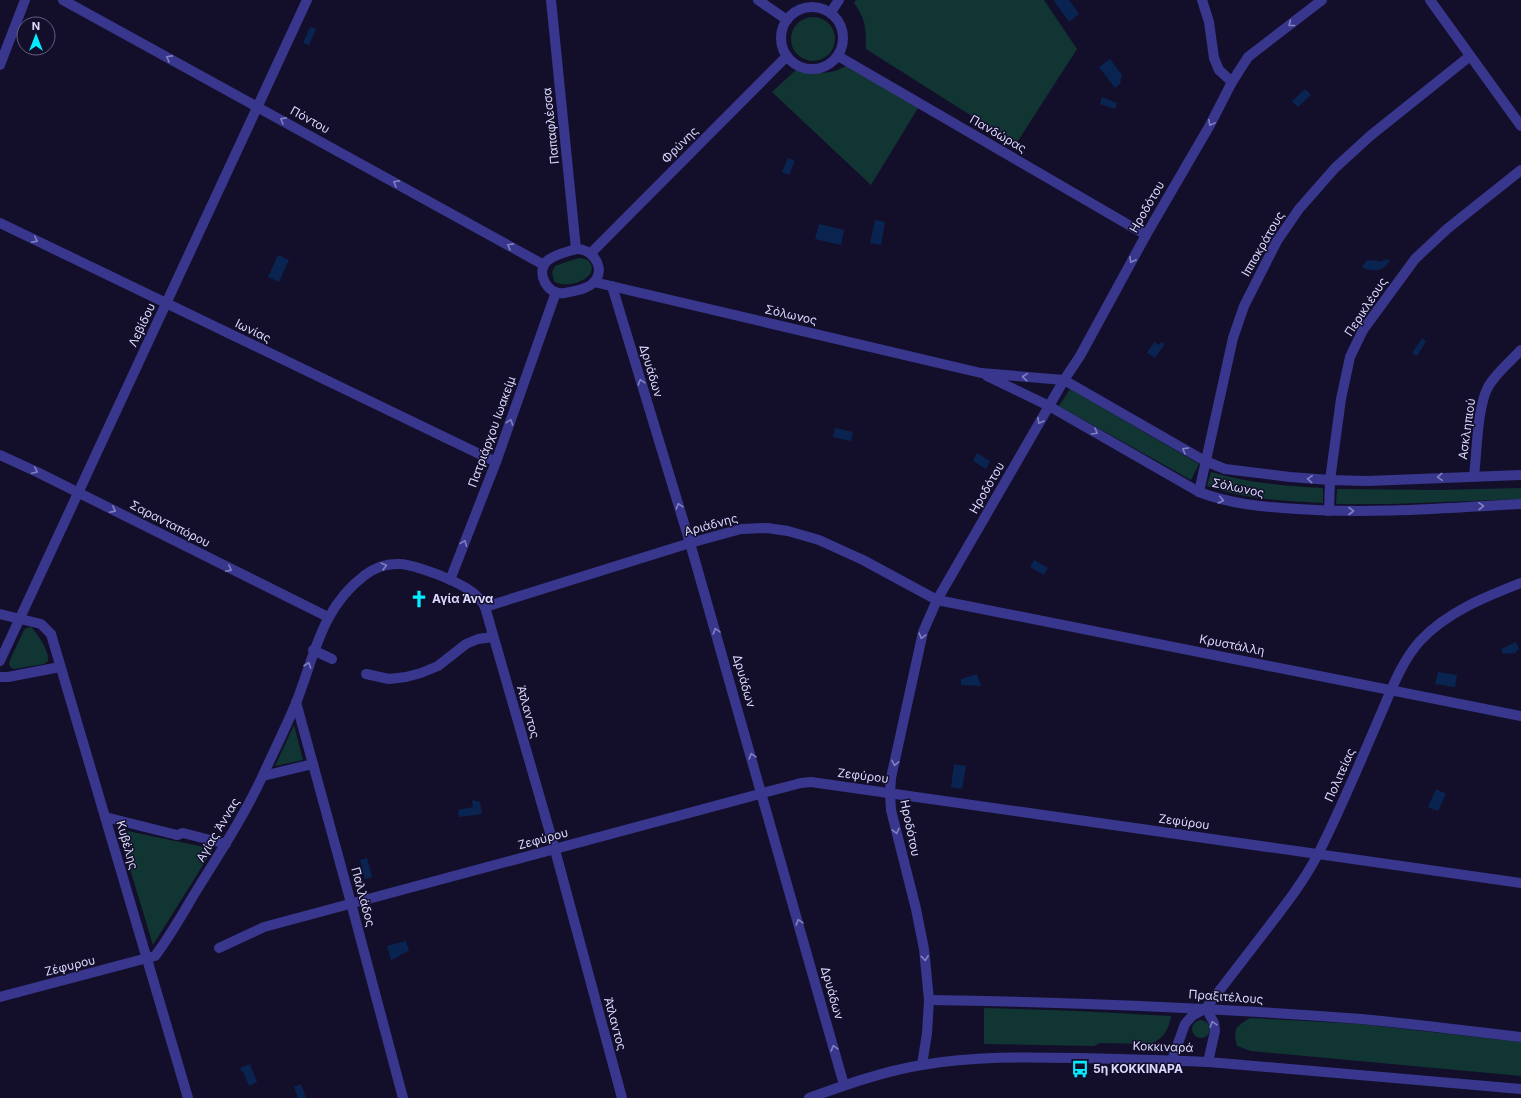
<svg xmlns="http://www.w3.org/2000/svg" width="1521" height="1098" font-family="Inter,sans-serif">
  <style>
    .green { fill: #113533 }
    .water { fill: #092450 }
    .lines { fill: none; stroke-linecap: round; stroke-linejoin: round }
    .pedestrian { stroke: #38378d; stroke-width: 10 }
    .minor { stroke: #38378d; stroke-width: 10 }
    .tertiary { stroke: #38378d; stroke-width: 10 }
    .oneway { stroke: #8280c0 }
    .labels { text-anchor: middle; stroke-width: 3; stroke-linejoin: round; paint-order: stroke }
    .street-label { font-size: 12px; fill: #dcd9ff; stroke: #130f2b }
    .poi-label { font-size: 12px; font-weight: bold; fill: #dcd9ff; stroke: #130f2b; text-anchor: start }
  </style>
  <rect width="100%" height="100%" fill="#130f2b"/>
  <g class="green">
    <path d="M856 0H1044L1077 49 1016 144 866 49C866 28 866 20 854 3Z"/>
    <circle cx="813" cy="39" r="22"/>
    <path d="M846 66 921 103 871 185 772 92 799 67C821 72 825 77 846 66Z"/>
    <path d="M581 258 588 260C604 277 566 291 554 281L552 272 555 266 575 259Z"/>
    <polygon points="1070,389 1199,464 1191,480 1059,406"/>
    <path d="M1211 472C1248 483 1285 486 1323 488V503C1283 501 1244 499 1207 486Z"/>
    <polygon points="1521,488 1521,499 1392,504 1336,504 1337,489 1440,490"/>
    <path d="M31 627C38 634 49 651 48 661L44 664 14 669 11 668 9 664 10 660 24 630 26 628Z"/>
    <polygon points="294,725 303,760 275,766"/>
    <polygon points="118,829 213,849 153,945"/>
    <path d="M984 1008 1078 1011 1171 1016C1169 1029 1164 1038 1151 1044L1100 1043 1094 1046 984 1044Z"/>
    <path d="M1250 1018 1360 1024 1521 1042V1076L1251 1051 1237 1046C1233 1029 1235 1027 1250 1018Z"/>
    <circle cx="1201" cy="1029" r="9"/>
  </g>
  <g class="water">
    <polygon points="1055,0 1069,0 1079,14 1069,22 1054,1"/>
    <polygon points="310,27 316,29 309,45 303,43"/>
    <polygon points="1110,59 1122,75 1120,84 1115,88 1099,67"/>
    <polygon points="1305,89 1311,95 1298,107 1292,101"/>
    <polygon points="1102,97 1117,103 1115,109 1100,104"/>
    <polygon points="788,158 795,161 789,175 782,172"/>
    <polygon points="875,220 885,222 881,245 870,243"/>
    <polygon points="819,224 844,230 841,245 815,239"/>
    <polygon points="278,255 289,260 279,282 268,277"/>
    <path d="M1385 259 1390 260C1385 271 1372 273 1362 267L1367 260 1379 261 1381 262Z"/>
    <polygon points="1422,338 1426,341 1417,356 1412,353"/>
    <polygon points="1154,342 1159,345 1161,342 1165,344 1155,358 1147,353"/>
    <polygon points="835,428 853,432 851,441 833,437"/>
    <polygon points="977,453 990,461 986,469 973,461"/>
    <polygon points="1034,560 1048,568 1044,575 1030,567"/>
    <polygon points="1516,642 1519,649 1515,653 1503,654 1501,649"/>
    <polygon points="1438,672 1457,675 1455,687 1435,684"/>
    <polygon points="977,674 981,686 961,685 961,679"/>
    <polygon points="954,764 966,766 962,789 951,787"/>
    <polygon points="1436,789 1446,794 1438,811 1428,807"/>
    <polygon points="472,800 480,802 482,814 459,817 458,810 473,807"/>
    <polygon points="367,858 372,877 365,879 360,860"/>
    <path d="M406 941 409 951C401 953 399 958 391 960L387 946Z"/>
    <polygon points="250,1064 257,1082 249,1086 243,1071 242,1072 240,1068"/>
    <polygon points="301,1084 306,1098 298,1098 294,1087"/>
  </g>
  <g class="lines">
    <polyline class="pedestrian" points="177,835 183,833 226,844"/>
    <g class="minor">
      <polyline points="63,0 544,265"/>
      <polyline points="758,0 787,20"/>
      <polyline points="1202,0 1209,22 1214,58 1219,70 1232,82"/>
      <circle cx="812" cy="38" r="31"/>
      <polyline points="831,12 839,0"/>
      <polyline points="838,56 1146,235"/>
      <polyline points="0,65 25,0"/>
      <polyline points="0,223 496,462"/>
      <polyline points="591,253 787,56"/>
      <polyline points="612,286 690,543 844,1085"/>
      <polyline points="0,455 37,472 328,617"/>
      <path d="M1474 476C1477 452 1477 408 1488 387 1496 373 1510 362 1521 350"/>
      <polyline points="1199,492 1233,338 1244,306 1277,241 1299,209 1335,168 1370,136 1470,56"/>
      <polyline points="1329,511 1330,480 1341,399 1350,357 1363,330 1415,259 1447,229 1521,170"/>
      <polyline points="450,580 496,462 556,292"/>
      <polyline points="485,607 690,543 741,529 767,528 788,531 819,540 863,560 937,600 1521,716"/>
      <polyline points="0,614 41,624 51,634 188,1098"/>
      <polyline points="313,650 332,659"/>
      <polyline points="0,661 307,0"/>
      <polyline points="366,674 389,679 406,677 421,673 438,666 466,644 478,639 493,637"/>
      <polyline points="0,677 8,677 60,667"/>
      <polyline points="296,702 351,903 403,1098"/>
      <polyline points="263,776 313,764"/>
      <polyline points="105,817 177,835"/>
      <polyline points="219,948 264,927 763,793 801,783 811,782 1521,883"/>
      <path d="M0 997 155 956C171 935 184 911 198 888 221 851 245 814 263 775 274 751 286 727 296 703 315 655 321 608 365 575 390 556 412 565 439 575 455 582 477 590 485 607L555 850 622 1098"/>
      <path d="M929 1000C1073 1002 1218 1008 1361 1019 1415 1024 1468 1031 1521 1037"/>
      <polyline points="922,1065 927,1033 929,1000 924,949 916,909 891,810 890,793 891,778 923,632 937,600 1064,380 1080,356 1146,235 1210,125 1232,82 1248,57 1322,0"/>
    </g>
    <g class="tertiary">
      <polyline points="551,0 576,249"/>
      <polyline points="1430,0 1521,126"/>
      <path d="M576 249C590 248 604 264 597 278 592 289 574 291 564 293 548 296 535 273 547 261 555 254 567 252 576 249Z"/>
      <polyline points="594,282 981,373 1064,380 1205,461 1225,469 1290,477 1330,480 1367,481 1521,475"/>
      <path d="M987 376 1049 406 1199 492C1230 504 1263 507 1297 509 1371 514 1446 508 1521 504"/>
      <path d="M1206 1008C1225 983 1244 959 1263 934 1283 908 1303 883 1318 854 1341 809 1360 762 1380 716 1391 691 1401 662 1420 641 1447 612 1485 597 1521 583"/>
      <polyline points="1172,1060 1185,1024 1192,1016 1206,1008 1214,1023 1215,1031 1208,1062"/>
      <path d="M809 1098C845 1085 884 1071 922 1065 973 1056 1025 1057 1077 1058 1120 1059 1164 1060 1208 1062L1521 1089"/>
    </g>
  </g>
  <defs><path id="oneway-chevron" d="M-2-3.5L2.5 0L-2 3.5" fill="none" stroke-width="1.6" stroke-linecap="round" stroke-linejoin="round"/></defs>
  <g class="oneway">
    <use href="#oneway-chevron" transform="translate(1291 24) rotate(142)"/>
    <use href="#oneway-chevron" transform="translate(169 58) rotate(-151)"/>
    <use href="#oneway-chevron" transform="translate(283 120) rotate(-151)"/>
    <use href="#oneway-chevron" transform="translate(1211 123) rotate(118)"/>
    <use href="#oneway-chevron" transform="translate(396 183) rotate(-151)"/>
    <use href="#oneway-chevron" transform="translate(35 240) rotate(26)"/>
    <use href="#oneway-chevron" transform="translate(510 246) rotate(-151)"/>
    <use href="#oneway-chevron" transform="translate(1132 260) rotate(119)"/>
    <use href="#oneway-chevron" transform="translate(1025 377) rotate(-175)"/>
    <use href="#oneway-chevron" transform="translate(641 382) rotate(-107)"/>
    <use href="#oneway-chevron" transform="translate(1040 421) rotate(120)"/>
    <use href="#oneway-chevron" transform="translate(510 422) rotate(-71)"/>
    <use href="#oneway-chevron" transform="translate(1095 432) rotate(30)"/>
    <use href="#oneway-chevron" transform="translate(1185 450) rotate(-150)"/>
    <use href="#oneway-chevron" transform="translate(35 471) rotate(25)"/>
    <use href="#oneway-chevron" transform="translate(1440 477) rotate(177)"/>
    <use href="#oneway-chevron" transform="translate(1310 479) rotate(-176)"/>
    <use href="#oneway-chevron" transform="translate(1221 500) rotate(12)"/>
    <use href="#oneway-chevron" transform="translate(679 506) rotate(-107)"/>
    <use href="#oneway-chevron" transform="translate(1481 506) rotate(-3)"/>
    <use href="#oneway-chevron" transform="translate(113 510) rotate(27)"/>
    <use href="#oneway-chevron" transform="translate(1351 511)"/>
    <use href="#oneway-chevron" transform="translate(464 543) rotate(-69)"/>
    <use href="#oneway-chevron" transform="translate(384 566) rotate(-15)"/>
    <use href="#oneway-chevron" transform="translate(229 569) rotate(27)"/>
    <use href="#oneway-chevron" transform="translate(716 631) rotate(-106)"/>
    <use href="#oneway-chevron" transform="translate(922 636) rotate(105)"/>
    <use href="#oneway-chevron" transform="translate(308 665) rotate(-71)"/>
    <use href="#oneway-chevron" transform="translate(752 756) rotate(-106)"/>
    <use href="#oneway-chevron" transform="translate(895 763) rotate(102)"/>
    <use href="#oneway-chevron" transform="translate(896 831) rotate(76)"/>
    <use href="#oneway-chevron" transform="translate(799 922) rotate(-106)"/>
    <use href="#oneway-chevron" transform="translate(925 958) rotate(84)"/>
    <use href="#oneway-chevron" transform="translate(1213 1024) rotate(-107)"/>
    <use href="#oneway-chevron" transform="translate(834 1048) rotate(-106)"/>
  </g>
  <defs>
    <g id="church-bare" transform="scale(1.38)"><path d="M-1.2-6h2.4v3.5h3.3v2.4h-3.3V6h-2.4V-.1h-3.3v-2.4h3.3Z" fill="#05ebff" stroke="#130f2b" stroke-width="2.5" paint-order="stroke"/></g>
    <g id="bus-bare" transform="scale(1.38)"><path d="M-5-6H5V4H4V6H2V4H-2V6H-4V4H-5ZM-3.5-4V0h7V-4ZM-3.5 1.2v1.5H-2V1.2ZM2 1.2v1.5H3.5V1.2Z" fill="#05ebff" stroke="#130f2b" stroke-width="2.5" paint-order="stroke"/></g>
  </defs>
  <g fill-rule="evenodd">
    <use href="#church-bare" x="419" y="599"/>
    <use href="#bus-bare" x="1080" y="1069"/>
  </g>
  <g class="labels">
    <g class="street-label">
      <text transform="translate(310 120) rotate(29)" y="4">Πόντου</text>
      <text transform="translate(551 126) rotate(-96)" y="4">Παπαφλέσσα</text>
      <text transform="translate(998 134) rotate(30)" y="4">Πανδώρας</text>
      <text transform="translate(680 145) rotate(-45)" y="4">Φρύνης</text>
      <text transform="translate(1147 207) rotate(-60)" y="4">Ηροδότου</text>
      <text transform="translate(1263 244) rotate(-60)" y="4">Ιπποκράτους</text>
      <text transform="translate(1366 307) rotate(-57)" y="4">Περικλέους</text>
      <text transform="translate(791 315) rotate(13)" y="4">Σόλωνος</text>
      <text transform="translate(142 325) rotate(-65)" y="4">Λεβίδου</text>
      <text transform="translate(253 331) rotate(26)" y="4">Ιωνίας</text>
      <text transform="translate(651 371) rotate(73)" y="4">Δρυάδων</text>
      <text transform="translate(1467 429) rotate(-82)" y="4">Ασκληπιού</text>
      <text transform="translate(492 432) rotate(-70)" y="4">Πατριάρχου Ιωακείμ</text>
      <text transform="translate(987 488) rotate(-60)" y="4">Ηροδότου</text>
      <text transform="translate(1238 488) rotate(12)" y="4">Σόλωνος</text>
      <text transform="translate(170 524) rotate(27)" y="4">Σαρανταπόρου</text>
      <text transform="translate(711 525) rotate(-15)" y="4">Αριάδνης</text>
      <text transform="translate(1232 645) rotate(11)" y="4">Κρυστάλλη</text>
      <text transform="translate(744 681) rotate(74)" y="4">Δρυάδων</text>
      <text transform="translate(528 712) rotate(74)" y="4">Άτλαντος</text>
      <text transform="translate(1340 775) rotate(-66)" y="4">Πολιτείας</text>
      <text transform="translate(863 776) rotate(7)" y="4">Ζεφύρου</text>
      <text transform="translate(1184 822) rotate(8)" y="4">Ζεφύρου</text>
      <text transform="translate(910 828) rotate(78)" y="4">Ηροδότου</text>
      <text transform="translate(218 830) rotate(-59)" y="4">Αγίας Άννας</text>
      <text transform="translate(543 839) rotate(-15)" y="4">Ζεφύρου</text>
      <text transform="translate(127 845) rotate(74)" y="4">Κυβέλης</text>
      <text transform="translate(363 897) rotate(75)" y="4">Παλλάδος</text>
      <text transform="translate(70 966) rotate(-14)" y="4">Ζέφυρου</text>
      <text transform="translate(832 993) rotate(74)" y="4">Δρυάδων</text>
      <text transform="translate(1226 997) rotate(4)" y="4">Πραξιτέλους</text>
      <text transform="translate(615 1024) rotate(75)" y="4">Άτλαντος</text>
      <text transform="translate(1163 1047) rotate(2)" y="4">Κοκκιναρά</text>
    </g>
    <g class="poi-label">
      <text x="432" y="603">Αγία Άννα</text>
      <text x="1093" y="1073">5η ΚΟΚΚΙΝΑΡΑ</text>
    </g>
  </g>
  <g transform="translate(36 36)"><circle r="19" fill="#130f2b" stroke="#636080"/>
  <path d="M0-3L7 15L0 10L-7 15Z" fill="#05ebff"/>
  <text y="-6" font-size="11" font-weight="bold" text-anchor="middle" fill="#dcd9ff">N</text>
  </g>
</svg>
